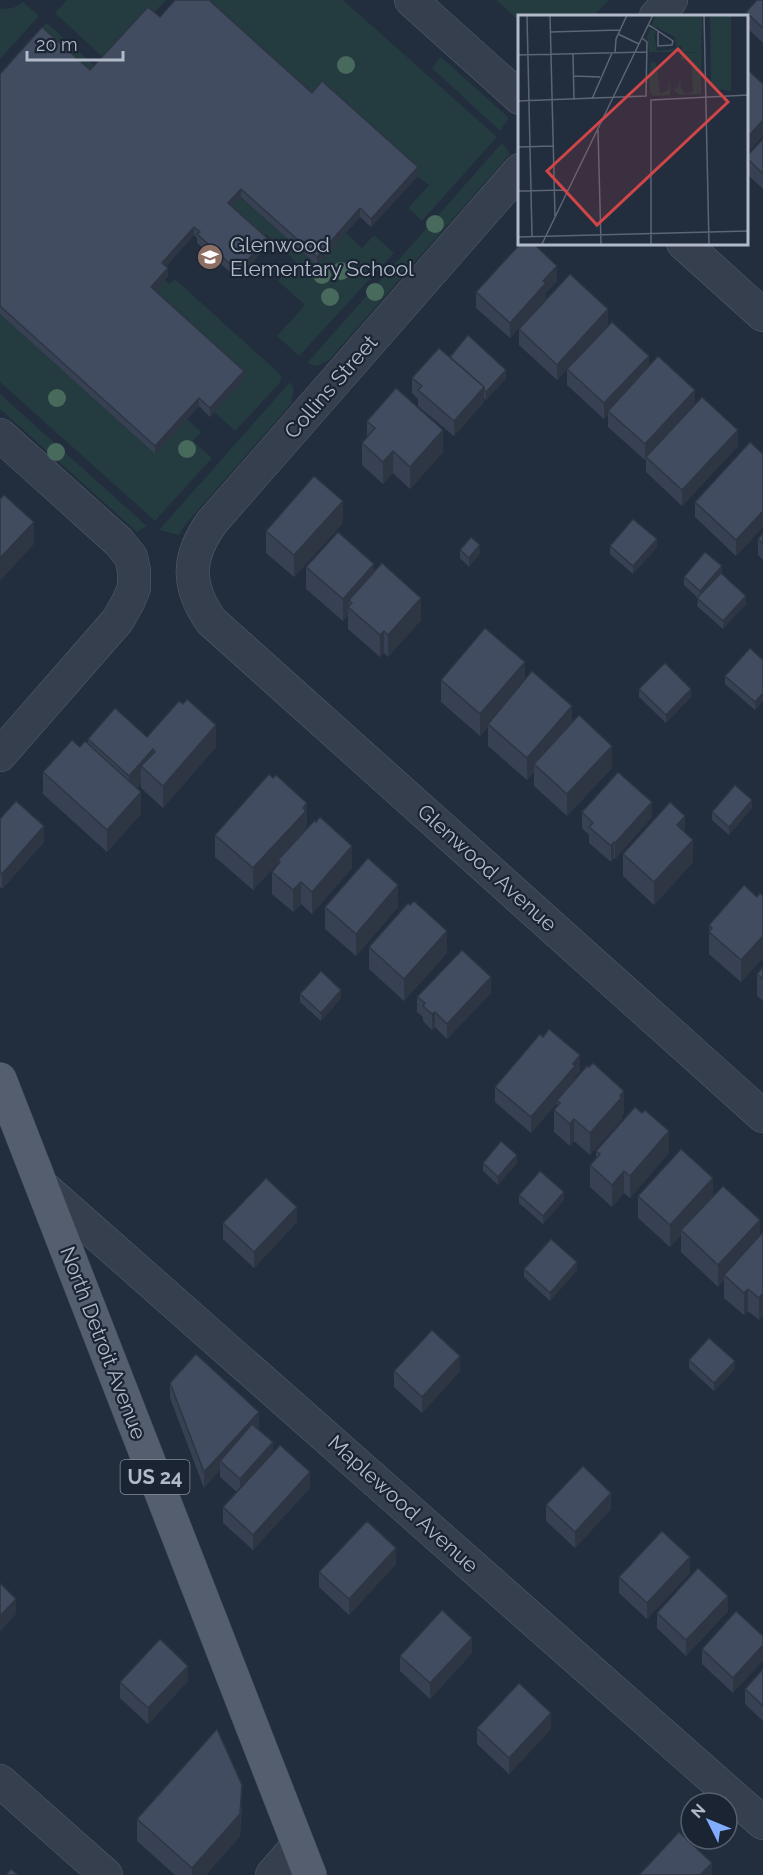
<svg xmlns="http://www.w3.org/2000/svg" width="763" height="1875" font-family="Raleway,sans-serif">
  <style>
    .green { fill: #243b3f }
    .lines { fill: none; stroke-linecap: round; stroke-linejoin: round }
    .street-casing { stroke: #545d6c; stroke-width: 34 }
    .primary-casing { stroke: #3f4857; stroke-width: 34 }
    .street { stroke: #363f4e; stroke-width: 33 }
    .primary { stroke: #545e6e; stroke-width: 33 }
    .tree { fill: #486a5c }
    .wall { fill: #384153 }
    .shaded-wall { fill: #2e3543 }
    .building { fill: #414c60; stroke: #2e3543; stroke-width: 1.5 }
    .labels { text-anchor: middle; stroke-width: 4.5; stroke-linejoin: round; paint-order: stroke }
    .shield { fill: #1b2433; stroke: #858d9c; stroke-width: 1.5 }
    .shield-label { font-size: 20px; font-weight: bold; fill: #b2bac9 }
    .poi-label { font-size: 21px; fill: #b2bac9; stroke: #1b2433; text-anchor: start }
    .street-label { font-size: 21px; fill: #b2bac9; stroke: #1b2433 }
    .inset-road { fill: none; stroke: #5c6576; stroke-width: 1.5 }
    .view { fill: #cf4548; fill-opacity: 0.15; stroke: #cf4548; stroke-width: 3 }
    .inset-edge { fill: none; stroke: #b2bac9; stroke-width: 3 }
  </style>
  <rect width="100%" height="100%" fill="#222d3e"/>
  <g class="green">
    <polygon points="67,0 166,0 107,61 55,13"/>
    <polygon points="200,0 343,0 497,137 422,221 408,208 429,185 312,101"/>
    <polygon points="496,0 609,0 593,16 520,16 520,22"/>
    <polygon points="23,2 39,16 0,59 0,9 13,8"/>
    <polygon points="47,23 94,65 86,74 0,75"/>
    <polygon points="441,57 509,118 500,131 432,68"/>
    <polygon points="502,143 510,154 329,360 317,366 307,363"/>
    <polygon points="241,197 317,265 346,233 362,248 374,235 394,253 299,356 277,336 305,305 278,281 295,261 266,234 260,240 228,211"/>
    <polygon points="164,279 169,284 175,279 282,376 279,384 235,431 214,412 244,379 151,295"/>
    <polygon points="0,314 155,454 187,419 201,432 193,441 212,458 155,521 0,382"/>
    <polygon points="290,382 294,389 291,404 185,525 179,535 159,530"/>
    <polygon points="0,394 130,511 147,526 137,532 0,409"/>
  </g>
  <g class="lines">
    <g class="street-casing">
      <g id="street">
        <polyline points="411,0 520,98"/>
        <polyline points="656,16 671,0"/>
        <path d="M520 170 212 522C187 557 186 585 211 621L763 1116"/>
        <polyline points="683,243 763,315"/>
        <polyline points="0,435 119,542 131,557 134,571 134,588 128,602 118,620 0,755"/>
        <polyline points="42,1186 763,1823"/>
        <polyline points="0,1781 106,1875"/>
        <polyline points="272,1875 298,1845"/>
      </g>
    </g>
    <g class="primary-casing">
      <polyline id="primary" points="0,1079 310,1875"/>
    </g>
    <use href="#street" class="street"/>
    <use href="#primary" class="primary"/>
  </g>
  <g class="tree">
    <circle cx="346" cy="65" r="9"/>
    <circle cx="435" cy="224" r="9"/>
    <circle cx="341" cy="271" r="9"/>
    <circle cx="322" cy="275" r="9"/>
    <circle cx="375" cy="292" r="9"/>
    <circle cx="330" cy="297" r="9"/>
    <circle cx="57" cy="398" r="9"/>
    <circle cx="187" cy="449" r="9"/>
    <circle cx="56" cy="452" r="9"/>
  </g>
  <g class="wall">
    <polygon points="763,0 763,43 747,28 746,12"/>
    <polygon points="160,17 312,93 418,176 371,227 360,217 317,265 241,197 232,206 267,246 238,279 197,243 197,238 194,235 166,266 168,276 155,291 244,379 210,417 199,406 155,454 0,314 0,74 90,70"/>
    <polygon points="763,139 763,189 747,174 747,156"/>
    <polygon points="557,281 546,293 546,299 510,338 476,308 476,292"/>
    <polygon points="608,325 557,380 519,345 519,329"/>
    <polygon points="450,357 506,378 486,400 484,398 484,402 454,436 418,406 418,399 412,393 412,378"/>
    <polygon points="649,367 695,404 738,446 682,506 646,472 646,459 645,460 608,427 608,414 604,419 567,385 567,369"/>
    <polygon points="367,421 443,452 410,489 393,473 383,484 362,465 362,443 367,437"/>
    <polygon points="763,454 763,527 736,556 695,517 695,502"/>
    <polygon points="343,523 294,577 266,553 266,531"/>
    <polygon points="763,533 763,560 758,555 758,539"/>
    <polygon points="610,546 657,547 633,574 610,554"/>
    <polygon points="460,550 480,553 469,567 460,558"/>
    <polygon points="306,567 374,571 421,620 388,657 384,653 380,657 348,629 348,615 343,621 306,589"/>
    <polygon points="722,574 746,604 723,629 697,606 698,598 684,585 684,577"/>
    <polygon points="763,660 763,701 755,710 725,684 725,676"/>
    <polygon points="441,680 525,680 572,723 612,768 567,816 534,786 534,772 527,780 488,746 488,727 480,736 441,702"/>
    <polygon points="639,689 691,697 666,723 639,697"/>
    <polygon points="147,737 216,747 163,808 141,788 141,784 137,788 141,814 107,852 43,794 43,772 80,747 88,744 88,739"/>
    <polygon points="752,808 729,835 712,820 712,812"/>
    <polygon points="582,812 652,817 615,859 614,858 611,862 589,843 589,835 582,828"/>
    <polygon points="0,819 44,842 2,889 0,887"/>
    <polygon points="307,825 306,827 306,830 352,868 312,914 301,904 293,912 272,894 272,872 278,865 278,863 253,890 215,857 215,835"/>
    <polygon points="685,833 693,862 654,905 623,876 623,854"/>
    <polygon points="763,896 763,958 741,982 709,954 709,925 757,897"/>
    <polygon points="325,907 398,907 356,956 325,929"/>
    <polygon points="369,947 447,953 404,1001 369,969"/>
    <polygon points="763,967 763,1001 757,996 757,974"/>
    <polygon points="491,993 447,1039 435,1027 432,1030 423,1021 423,1017 417,1012 417,997"/>
    <polygon points="300,994 341,998 321,1021 300,1002"/>
    <polygon points="580,1071 575,1076 575,1079 624,1113 622,1116 622,1119 590,1155 574,1141 570,1146 554,1132 554,1110 557,1106 557,1103 531,1133 495,1102 495,1087"/>
    <polygon points="596,1151 669,1153 630,1198 624,1193 612,1207 590,1187 590,1165 596,1158"/>
    <polygon points="483,1163 517,1163 498,1185 483,1171"/>
    <polygon points="519,1195 564,1200 543,1224 519,1203"/>
    <polygon points="638,1196 713,1196 760,1236 763,1232 763,1315 759,1320 748,1311 744,1315 724,1298 724,1280 718,1287 681,1252 681,1235 670,1247 638,1218"/>
    <polygon points="297,1222 254,1268 223,1239 223,1223"/>
    <polygon points="524,1269 577,1270 550,1301 524,1277"/>
    <polygon points="689,1360 735,1369 714,1391 689,1368"/>
    <polygon points="394,1371 460,1371 422,1413 394,1387"/>
    <polygon points="170,1383 259,1428 258,1429 273,1453 310,1488 253,1550 223,1523 223,1507 237,1492 220,1477 220,1470 204,1488 170,1398"/>
    <polygon points="546,1505 611,1509 575,1548 546,1521"/>
    <polygon points="396,1564 349,1615 319,1587 319,1572"/>
    <polygon points="690,1573 647,1619 619,1593 619,1577"/>
    <polygon points="728,1611 686,1656 657,1628 657,1613"/>
    <polygon points="736,1611 733,1693 702,1664 702,1649"/>
    <polygon points="472,1653 430,1699 400,1671 400,1656"/>
    <polygon points="763,1669 763,1721 745,1704 745,1689"/>
    <polygon points="188,1681 148,1724 120,1698 120,1682"/>
    <polygon points="477,1728 551,1729 509,1774 477,1744"/>
    <polygon points="242,1807 240,1836 206,1875 175,1875 137,1841 137,1819"/>
  </g>
  <g class="shaded-wall">
    <polygon points="763,120 763,136 747,153 747,138"/>
    <polygon points="418,167 418,176 371,227 371,219"/>
    <polygon points="241,189 241,197 228,211 228,203"/>
    <polygon points="360,208 360,217 317,265 317,257"/>
    <polygon points="194,227 194,235 162,271 162,263"/>
    <polygon points="267,238 267,246 238,279 238,271"/>
    <polygon points="557,266 557,281 546,293 546,299 510,338 510,323 543,281"/>
    <polygon points="168,268 168,276 151,295 151,287"/>
    <polygon points="608,309 608,325 557,380 557,365"/>
    <polygon points="649,356 649,371 608,411 608,414 604,419 604,403"/>
    <polygon points="506,370 506,378 486,400 486,392"/>
    <polygon points="244,371 244,379 210,417 210,408"/>
    <polygon points="484,387 484,402 454,436 454,421"/>
    <polygon points="695,390 695,405 646,457 645,460 645,444"/>
    <polygon points="199,398 199,406 155,454 155,446"/>
    <polygon points="443,430 443,452 410,489 410,467"/>
    <polygon points="738,430 738,446 682,506 682,490"/>
    <polygon points="393,451 393,473 383,484 383,462"/>
    <polygon points="343,501 343,523 294,577 294,555"/>
    <polygon points="763,511 763,527 736,556 736,540"/>
    <polygon points="34,522 34,544 0,581 0,558"/>
    <polygon points="657,539 657,547 633,574 633,566"/>
    <polygon points="480,545 480,553 469,567 469,558"/>
    <polygon points="374,564 374,586 352,603 349,600 348,615 343,621 343,599"/>
    <polygon points="722,566 722,574 700,599 700,591"/>
    <polygon points="746,596 746,604 723,629 723,621"/>
    <polygon points="421,598 421,620 388,657 388,635"/>
    <polygon points="384,631 384,653 380,657 380,635"/>
    <polygon points="525,662 525,684 488,724 488,727 480,736 480,714"/>
    <polygon points="691,689 691,697 666,723 666,715"/>
    <polygon points="763,693 763,701 755,710 755,702"/>
    <polygon points="572,706 572,728 534,764 534,772 527,780 527,758"/>
    <polygon points="216,725 216,747 163,808 163,786"/>
    <polygon points="612,746 612,768 567,816 567,794"/>
    <polygon points="153,749 153,771 141,766 141,784 129,798 129,776"/>
    <polygon points="141,792 141,814 107,852 107,830"/>
    <polygon points="752,800 752,808 729,835 729,827"/>
    <polygon points="652,802 652,817 615,859 615,843"/>
    <polygon points="307,803 307,825 306,827 306,833 278,860 278,863 253,890 253,868"/>
    <polygon points="685,816 685,838 677,825"/>
    <polygon points="44,826 44,842 2,889 2,874"/>
    <polygon points="693,840 693,862 654,905 654,882"/>
    <polygon points="614,842 614,858 611,862 611,846"/>
    <polygon points="352,846 352,868 312,914 312,892"/>
    <polygon points="301,882 301,904 293,912 293,890"/>
    <polygon points="398,885 398,907 356,956 356,934"/>
    <polygon points="447,931 447,953 404,1001 404,979"/>
    <polygon points="763,936 763,958 741,982 741,960"/>
    <polygon points="491,977 491,993 447,1039 447,1024"/>
    <polygon points="341,990 341,998 321,1021 321,1013"/>
    <polygon points="435,1012 435,1027 432,1030 432,1014"/>
    <polygon points="580,1055 580,1071 575,1076 575,1082 557,1100 557,1103 531,1133 531,1117"/>
    <polygon points="624,1091 624,1113 622,1116 622,1119 590,1155 590,1133"/>
    <polygon points="574,1119 574,1141 570,1146 570,1124"/>
    <polygon points="669,1131 669,1153 630,1198 630,1176"/>
    <polygon points="517,1155 517,1163 498,1185 498,1177"/>
    <polygon points="624,1171 624,1193 612,1207 612,1185"/>
    <polygon points="713,1178 713,1200 681,1230 681,1235 670,1247 670,1225"/>
    <polygon points="564,1192 564,1200 543,1224 543,1216"/>
    <polygon points="297,1207 297,1222 254,1268 254,1252"/>
    <polygon points="760,1220 760,1242 724,1275 724,1280 718,1287 718,1265"/>
    <polygon points="577,1262 577,1270 550,1301 550,1293"/>
    <polygon points="748,1289 748,1311 744,1315 744,1293"/>
    <polygon points="763,1293 763,1315 759,1320 759,1298"/>
    <polygon points="460,1356 460,1371 422,1413 422,1397"/>
    <polygon points="735,1361 735,1369 714,1391 714,1383"/>
    <polygon points="259,1412 259,1428 224,1465 220,1461 220,1470 204,1488 204,1472"/>
    <polygon points="273,1442 273,1458 240,1495 240,1479"/>
    <polygon points="310,1472 310,1488 253,1550 253,1535"/>
    <polygon points="611,1493 611,1509 575,1548 575,1532"/>
    <polygon points="396,1548 396,1564 349,1615 349,1599"/>
    <polygon points="690,1557 690,1573 647,1619 647,1603"/>
    <polygon points="728,1596 728,1611 686,1656 686,1640"/>
    <polygon points="16,1599 16,1614 0,1632 0,1616"/>
    <polygon points="472,1638 472,1653 430,1699 430,1683"/>
    <polygon points="763,1645 763,1661 733,1693 733,1678"/>
    <polygon points="188,1666 188,1681 148,1724 148,1708"/>
    <polygon points="551,1713 551,1729 509,1774 509,1758"/>
    <polygon points="242,1785 240,1836 206,1875 192,1875 192,1868"/>
    <polygon points="712,1863 712,1875 700,1875"/>
  </g>
  <g class="building">
    <polygon points="175,0 209,0 312,93 322,81 418,167 371,219 360,208 317,257 241,189 228,203 267,238 238,271 197,234 200,232 194,227 162,263 168,268 151,287 244,371 210,408 199,398 155,446 0,306 0,74 42,27 90,70 148,7 160,17"/>
    <polygon points="757,0 763,0 763,28 746,12"/>
    <polygon points="747,69 763,84 763,120 747,138"/>
    <polygon points="763,139 763,174 747,158 747,156"/>
    <polygon points="521,243 533,243 557,266 543,281 546,283 510,323 476,292"/>
    <polygon points="570,274 608,309 557,365 519,329"/>
    <polygon points="612,322 649,356 604,403 567,369"/>
    <polygon points="468,335 506,370 486,392 484,390 484,387 450,357"/>
    <polygon points="439,348 484,387 454,421 418,390 422,386 412,378"/>
    <polygon points="658,356 695,390 645,444 608,411"/>
    <polygon points="396,388 443,430 410,467 393,451 383,462 362,443 375,428 367,421"/>
    <polygon points="702,397 738,430 682,490 646,457"/>
    <polygon points="750,442 763,454 763,511 736,540 695,502"/>
    <polygon points="314,476 343,501 294,555 266,531"/>
    <polygon points="4,495 34,522 0,558 0,499"/>
    <polygon points="633,519 657,539 633,566 610,546"/>
    <polygon points="338,532 374,564 343,599 306,567"/>
    <polygon points="763,533 763,544 758,539"/>
    <polygon points="471,537 480,545 469,558 460,550"/>
    <polygon points="705,552 722,566 700,591 684,577"/>
    <polygon points="382,563 421,598 388,635 384,631 380,635 348,607 352,603 349,600"/>
    <polygon points="721,573 746,596 723,621 697,598"/>
    <polygon points="485,628 525,662 480,714 441,680"/>
    <polygon points="750,648 763,660 763,693 755,702 725,676"/>
    <polygon points="665,663 691,689 666,715 639,689"/>
    <polygon points="532,671 572,706 527,758 488,724"/>
    <polygon points="187,699 216,725 163,786 141,766 155,752 153,749 129,776 88,739 115,708 147,737 179,701 183,704"/>
    <polygon points="579,715 612,746 567,794 534,764"/>
    <polygon points="72,740 80,747 85,741 141,792 107,830 43,772"/>
    <polygon points="618,772 652,802 615,843 614,842 611,846 589,827 593,823 582,812"/>
    <polygon points="269,774 273,778 276,775 307,803 303,808 306,811 253,868 215,835"/>
    <polygon points="735,785 752,800 729,827 712,812"/>
    <polygon points="16,801 44,826 2,874 0,872 0,819"/>
    <polygon points="670,802 685,816 677,825 693,840 654,882 623,854"/>
    <polygon points="320,817 352,846 312,892 301,882 293,890 272,872 280,862 278,860 315,820 316,822"/>
    <polygon points="368,858 398,885 356,934 325,907"/>
    <polygon points="744,885 757,897 760,893 763,896 763,936 741,960 709,932 712,928 709,925"/>
    <polygon points="414,901 447,931 404,979 369,947 408,903 410,905"/>
    <polygon points="462,950 491,977 447,1024 435,1012 432,1014 423,1006 425,1003 417,997"/>
    <polygon points="763,967 763,979 757,974"/>
    <polygon points="321,971 341,990 321,1013 300,994"/>
    <polygon points="549,1029 580,1055 573,1064 575,1066 531,1117 495,1087 540,1034 543,1037"/>
    <polygon points="593,1063 624,1091 620,1096 622,1097 590,1133 574,1119 570,1124 554,1110 560,1103 557,1100 587,1066 589,1067"/>
    <polygon points="635,1107 642,1113 645,1110 669,1131 630,1176 624,1171 612,1185 590,1165 600,1154 596,1151"/>
    <polygon points="501,1141 517,1155 498,1177 483,1163"/>
    <polygon points="681,1149 713,1178 670,1225 638,1196"/>
    <polygon points="540,1171 564,1192 543,1216 519,1195"/>
    <polygon points="266,1178 297,1207 254,1252 223,1223"/>
    <polygon points="723,1186 760,1220 718,1265 681,1230"/>
    <polygon points="763,1232 763,1293 759,1298 748,1289 744,1293 724,1275"/>
    <polygon points="551,1239 577,1262 550,1293 524,1269"/>
    <polygon points="432,1330 460,1356 422,1397 394,1371"/>
    <polygon points="709,1338 735,1361 714,1383 689,1360"/>
    <polygon points="196,1354 259,1412 204,1472 170,1383"/>
    <polygon points="252,1424 273,1442 240,1479 220,1461"/>
    <polygon points="280,1445 310,1472 253,1535 223,1507"/>
    <polygon points="583,1466 611,1493 575,1532 546,1505"/>
    <polygon points="367,1521 396,1548 349,1599 319,1572"/>
    <polygon points="662,1531 690,1557 647,1603 619,1577"/>
    <polygon points="698,1568 728,1596 686,1640 657,1613"/>
    <polygon points="0,1583 16,1599 0,1616"/>
    <polygon points="442,1610 472,1638 430,1683 400,1656"/>
    <polygon points="736,1611 763,1636 763,1645 733,1678 702,1649"/>
    <polygon points="160,1639 188,1666 148,1708 120,1682"/>
    <polygon points="763,1669 763,1706 745,1689"/>
    <polygon points="519,1683 551,1713 509,1758 477,1728"/>
    <polygon points="217,1729 242,1785 240,1814 192,1868 137,1819"/>
    <polygon points="679,1832 712,1863 700,1875 639,1875"/>
    <polygon points="11,1869 18,1875 6,1875"/>
  </g>
  <defs>
    <g id="school-disc" transform="scale(1.35)"><circle r="9.5" fill="#8d6e63" stroke="#1b2433"/><path d="M0-5L7-2L0 1L-7-2ZM-4 1L0 2.5L4 1V4Q0 6-4 4Z" fill="#fff"/></g>
  </defs>
  <g fill-rule="evenodd">
    <use href="#school-disc" x="210" y="257"/>
  </g>
  <g class="labels">
    <rect class="shield" x="120.5" y="1460" width="69" height="34" rx="4.5"/>
    <g class="shield-label">
      <text x="155" y="1484">US 24</text>
    </g>
    <g class="poi-label">
      <text x="230" y="252">Glenwood<tspan x="230" dy="24">Elementary School</tspan></text>
    </g>
    <g class="street-label">
      <text transform="translate(331 387) rotate(-49)" y="7">Collins Street</text>
      <text transform="translate(487 868) rotate(42)" y="7">Glenwood Avenue</text>
      <text transform="translate(103 1343) rotate(69)" y="7">North Detroit Avenue</text>
      <text transform="translate(403 1504) rotate(42)" y="7">Maplewood Avenue</text>
    </g>
  </g>
  <g transform="translate(518 15)">
    <rect width="230" height="230" fill="#222d3e"/>
    <path d="M138 0H184L183 79 157 80 161 79 155 75 161 71 162 63 163 73 168 79 175 76 173 46H183L163 45V38L183 37H163L164 30 159 33 162 37H131L129 22 133 14 139 17 136 19 139 36 158 33 157 22 134 10ZM192 0H213V76L193 73ZM131 47 133 60V47L138 48 142 79 150 75 152 64V80L135 81 132 78Z" fill="#243b3f"/>
    <path class="inset-road" d="M9 0 14 221M32 0 37 201M186 0 191 229M130 10 134 12 155 26 154 30 140 31V16M32 17 102 15M100 19 121 29M97 38 98 24 109 0M55 39 56 85M0 40 129 37M55 61 82 62M74 84 94 38M0 86 128 81 129 27 124 23M80 115 83 229M0 132 35 131M0 176 50 175M0 222 230 216M24 229 135 0M133 229V85L230 80"/>
    <path class="view" d="M160 34 210 87 79 210 29 156Z"/>
    <rect width="230" height="230" class="inset-edge"/>
  </g>
  <g transform="translate(709 1821) rotate(313)"><circle r="28" fill="#1b2433" stroke="#57606f" stroke-width="1.5"/>
  <path d="M0-4.5L10 22L0 15L-10 22Z" fill="#82adfe"/>
  <text y="-9" font-size="16" font-weight="bold" text-anchor="middle" fill="#b2bac9">N</text>
  </g>
  <path d="M27 51v9h96v-9" fill="none" stroke="#b2bac9" stroke-width="3"/>
  <text x="36" y="51" font-size="18" fill="#b2bac9" stroke="#1b2433" stroke-width="4.5" paint-order="stroke">20 m</text>
</svg>
